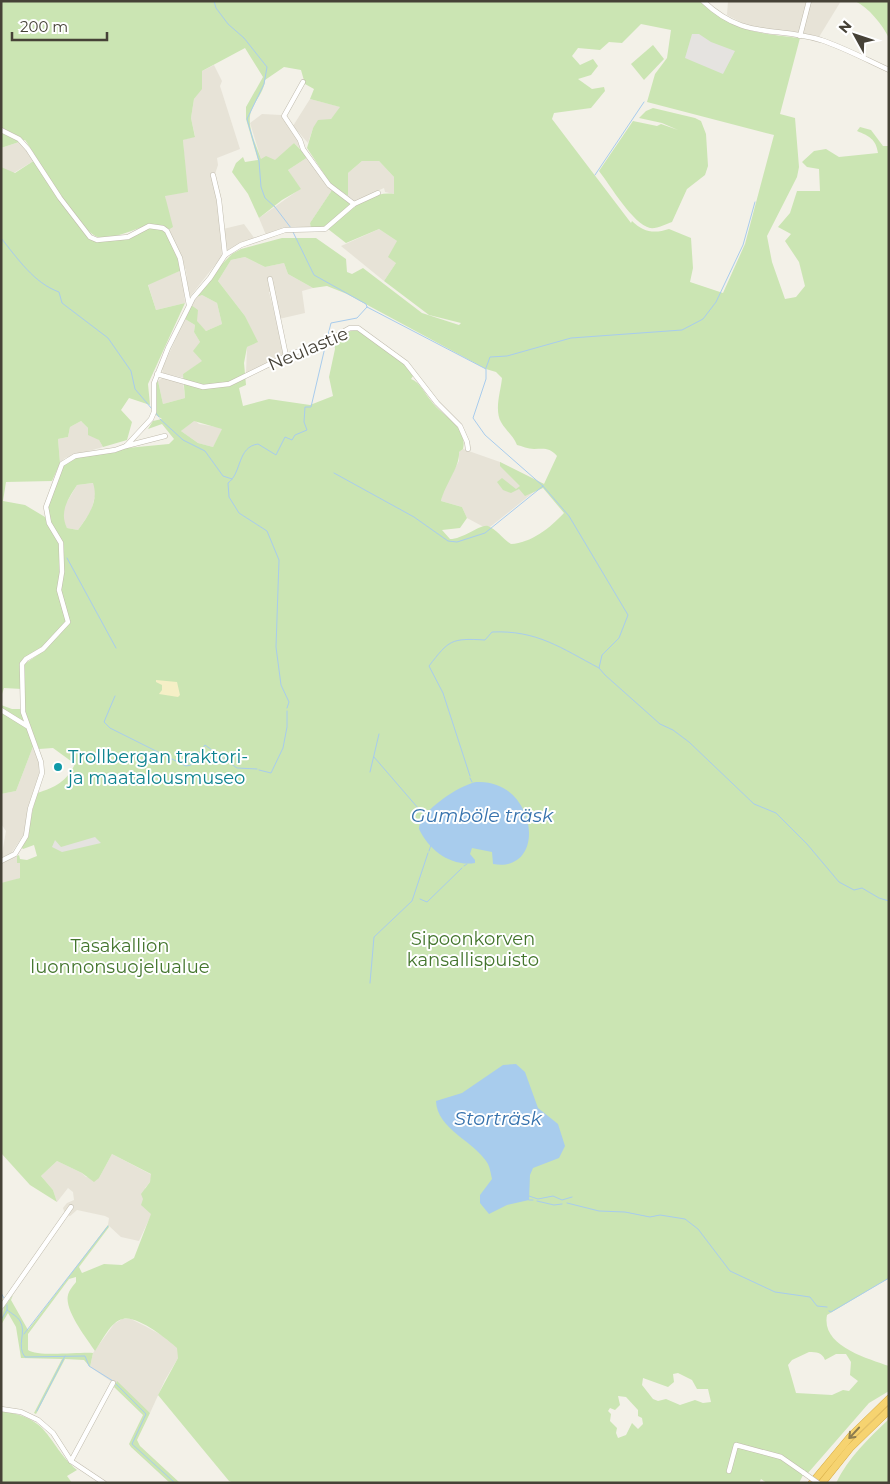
<svg xmlns="http://www.w3.org/2000/svg" width="890" height="1484" font-family="Montserrat,sans-serif">
  <style>
    .residential { fill: #e7e3d7 }
    .green { fill: #cbe5b3; fill-rule: evenodd }
    .sand { fill: #f5efc6 }
    .parking { fill: #e5e3e0 }
    .water { fill: #a8cced }
    .lines { fill: none; stroke-linecap: round; stroke-linejoin: round }
    .stream { stroke: #a8cced; stroke-width: 1 }
    .minor-casing { stroke: #c1bcae; stroke-width: 5.5 }
    .highway-casing { stroke: #d5a940; stroke-width: 8 }
    .minor { stroke: #fff; stroke-width: 4.5 }
    .highway { stroke: #f6d370; stroke-width: 7 }
    .minor-bridge-casing { stroke: #c1bcae; stroke-width: 5.5; stroke-linecap: butt }
    .minor-bridge { stroke: #fff; stroke-width: 4.5 }
    .oneway { stroke: #8c7c4e }
    .culture-dot { fill: #0f9aa8; stroke: #fff; stroke-width: 2 }
    .labels { text-anchor: middle; stroke-width: 4; stroke-linejoin: round; paint-order: stroke }
    .street-label { font-size: 18px; fill: #464237; stroke: #fff }
    .culture-label { font-size: 18px; fill: #0d838f; stroke: #fff; text-anchor: start }
    .park-label { font-size: 18px; fill: #43752d; stroke: #fff }
    .water-label { font-size: 19px; font-style: italic; fill: #3672ad; stroke: #fff }
  </style>
  <rect width="100%" height="100%" fill="#f3f1e8"/>
  <g class="residential">
    <polygon points="728,1 841,1 819,37 748,26 727,15"/>
    <polygon points="214,65 222,81 220,86 240,149 217,158 218,165 215,174 212,174 217,191 222,256 189,298 186,271 179,250 168,230 165,195 187,192 183,140 195,136 191,118 194,99 201,89 202,71"/>
    <polygon points="310,99 341,107 331,119 313,128 308,143 293,126"/>
    <polygon points="262,114 281,115 299,141 302,150 294,143 275,161 261,159 250,123"/>
    <polygon points="19,142 35,160 12,174 1,167 1,148"/>
    <polygon points="308,157 332,190 310,223 311,229 294,227 266,235 259,218 300,189 288,170"/>
    <polygon points="362,161 379,161 394,177 394,194 385,192 384,188 355,201 348,196 348,173"/>
    <polygon points="244,224 255,239 226,251 223,229"/>
    <polygon points="379,229 397,241 396,263 384,281 341,246"/>
    <polygon points="245,257 265,267 284,263 288,274 313,288 302,291 305,313 279,319 272,292 269,292 285,355 246,374 247,347 257,342 245,316 218,281 231,260"/>
    <polygon points="182,270 185,303 156,310 148,284"/>
    <polygon points="202,295 217,303 222,324 206,331 196,321 191,305 197,297"/>
    <polygon points="185,319 195,325 194,332 200,342 200,356 203,361 183,374 184,378 163,373 162,369"/>
    <polygon points="162,378 183,382 185,398 163,404 158,381"/>
    <polygon points="194,420 199,424 223,428 213,447 198,443 181,431"/>
    <polygon points="81,421 99,440 103,447 65,458 60,463 58,439 68,437 70,427"/>
    <polygon points="463,449 500,462 544,484 490,527 482,526 467,518 462,507 441,501 444,488 459,461 459,452"/>
    <polygon points="94,483 96,493 91,511 78,530 67,528 63,521 64,507 77,485"/>
    <polygon points="34,744 41,770 24,834 10,855 1,859 6,831 1,824 1,794 16,791"/>
    <polygon points="17,856 17,863 20,863 20,878 2,884 1,863"/>
    <polygon points="112,1154 152,1175 150,1182 145,1188 152,1213 139,1241 121,1237 108,1225 109,1218 105,1216 77,1210 70,1216 65,1214 63,1208 67,1203 74,1200 73,1192 68,1188 57,1202 53,1190 41,1176 57,1161 82,1173 86,1177 99,1178"/>
    <polygon points="122,1319 131,1319 145,1326 165,1337 178,1348 178,1358 165,1380 150,1413 117,1382 115,1384 90,1367 93,1353 114,1324"/>
  </g>
  <g class="green">
    <path d="M1 1H701C735 32 756 33 800 38L780 114 795 118 799 167 797 177 767 236 772 262 785 299 796 297 805 286 799 262 785 241 791 234 778 227 790 213 797 191H820L819 169 807 167 802 162 814 151 826 149 839 157 878 153C876 139 869 136 857 131L860 127 871 130 883 146H889V1278L827 1315C821 1346 867 1358 889 1366V1391L869 1403 808 1473 795 1465 804 1473 799 1483H767L761 1479 759 1483H234L229 1481 158 1395 178 1358 177 1348C167 1339 137 1315 123 1319 111 1321 102 1341 95 1351 87 1339 64 1310 68 1295 69 1290 74 1285 76 1282V1277L69 1279 28 1334V1350C37 1357 79 1352 93 1353L90 1367 84 1360 65 1359 36 1414 34 1413 62 1359 21 1358 16 1327 8 1313 1 1325 4 1307 13 1295 11 1300 28 1330 108 1225 109 1227 79 1267 82 1273 104 1264 122 1265 134 1258 151 1214 141 1205 143 1199 141 1194 150 1182 151 1174 112 1154 99 1178 94 1182 82 1173 57 1161 41 1176 53 1190 57 1202 30 1185 1 1153V883L20 878V863H17V856L19 855 20 859 27 860 37 856 34 845 23 849 21 847C31 830 31 811 37 793 56 787 66 782 75 764L53 748 39 749 25 712 23 665 45 650 70 622 61 590 64 572 63 543 50 522 48 507 64 465 76 458 115 452 127 448 169 444 174 439 162 424 148 429 153 421 162 419 156 415V383L158 381 163 404 185 398 183 374 202 361 193 351 200 342 194 332 195 325 185 319 191 305 198 310 197 321 206 331 222 324 217 303 202 295 197 297 220 266 232 254 241 249 282 238H316L346 259 347 272 352 274 363 268 422 313 459 325 461 323 429 315 384 281 396 263 388 257 397 241 379 229 346 243 328 229C348 214 367 190 394 194V177L379 161H362L348 173V196L330 183 307 148 313 128 318 120 331 119 340 107 310 99 314 89 305 84 301 70 284 67 265 80C264 92 256 99 252 109 245 124 256 144 261 159L266 156 275 160 294 143 308 157 288 170 301 189 282 200 259 218 248 194 232 172 236 163 243 157 245 162 258 160 246 119V107L263 77 245 48 202 71V89L194 99 191 118 195 137 183 140 188 192 165 196 173 227 168 230C146 216 122 242 98 237 82 234 37 157 25 140L1 148ZM641 24 671 30 667 58 655 74 647 102 774 135 745 244 723 293 690 282 693 268 691 238 669 229C654 234 643 232 632 221L631 223 552 119 554 113 591 108 605 91 604 87 592 89 578 79 591 75 598 66 593 59 580 65 572 56 578 48 600 50 609 42 622 43ZM245 257 265 267 284 263 288 274 313 288 327 286 347 294 486 369 496 372 502 378C501 390 494 410 501 422 506 431 513 435 517 445 522 446 528 449 534 449 544 449 549 447 557 456L544 484 500 462V466L520 486 516 489 502 478 497 482 503 490 511 493 519 489 525 496 543 488 564 513C550 528 531 543 511 544 504 540 496 529 488 526 482 523 463 539 450 539L442 530 460 528 467 518 462 507 441 501C445 484 460 467 459 452L463 449C468 426 443 417 432 402 425 394 420 382 411 379L413 376 401 360 356 329 333 338 335 349 329 377 333 396 310 405 269 399 243 406 239 388 246 385 244 363 247 347 258 342 245 316 218 281 231 260ZM194 421 222 429 213 447 198 443 181 431ZM93 483C99 501 89 515 78 530L67 528C59 512 68 499 77 485ZM809 1352C816 1352 822 1352 825 1360L836 1354H846L851 1362 850 1375 858 1381 849 1391 843 1390 832 1395 796 1393 788 1365 792 1360ZM678 1373 692 1380 697 1389H708L711 1402 703 1403 695 1400 680 1405 666 1399 658 1401 653 1399 642 1385 643 1378 668 1387 674 1382 673 1374ZM618 1396 626 1397 638 1410V1416L642 1418 643 1424 638 1429 632 1423 626 1435 618 1438 616 1433 617 1428 610 1421 611 1414 608 1411 610 1408 615 1410 620 1405Z"/>
    <path d="M855 1H889V38C882 24 869 8 855 1Z"/>
    <polygon points="653,45 664,59 644,80 631,64"/>
    <path d="M653 108 695 118 701 121 706 134 708 166 705 175 687 189 672 222C666 224 657 229 650 228 633 224 610 185 599 171L633 121 657 126 661 124 678 130 662 123 639 118 646 111Z"/>
    <polygon points="35,160 57,197 97,241 129,238 148,228 166,230 182,270 148,285 156,310 185,303 148,384 150,405 129,398 121,410 132,422 127,440 103,447 99,440 88,435 88,428 81,421 70,427 68,437 58,439 60,463 52,481 6,482 3,501 25,505 45,517 60,544 60,572 57,590 66,621 42,647 25,657 20,663 22,689 4,688 1,697 1,167 15,173"/>
    <polygon points="332,190 351,203 350,205 325,226 311,229 310,223"/>
    <polygon points="1,705 12,709 22,709 34,744 16,791 1,794"/>
    <polygon points="117,1381 150,1413 137,1440 140,1446 180,1483 170,1483 131,1447 129,1444 143,1415 114,1387"/>
    <path d="M1 1411C52 1418 45 1442 77 1470L67 1476 72 1483H1Z"/>
    <path d="M889 1419V1483H836C849 1457 868 1439 889 1419Z"/>
  </g>
  <polygon class="sand" points="156,680 177,682 180,695 178,697 159,694 162,690 162,685 156,682"/>
  <g class="parking">
    <polygon points="692,34 699,34 711,42 735,51 723,74 685,58"/>
    <polygon points="95,837 101,843 62,852 52,847 55,840 61,847"/>
  </g>
  <g class="water">
    <path d="M476 782C537 778 549 874 493 864L492 852 472 848 470 854 475 860V863C451 867 429 850 419 829 419 811 460 785 476 782Z"/>
    <path d="M516 1064 525 1072 538 1108 558 1124 565 1146 559 1158 533 1168 530 1175 529 1200 507 1205 489 1214 480 1203V1195L492 1179C491 1175 490 1168 488 1164 475 1141 437 1130 436 1101L462 1093 503 1065Z"/>
  </g>
  <g class="lines">
    <g class="stream">
      <polyline points="214,1 216,8 228,24 244,38 267,67 264,84 247,119 259,161 261,187 265,198 275,207 291,228"/>
      <polyline points="595,175 644,102"/>
      <polyline points="293,232 314,275 366,304 367,307 486,369 486,379 473,418 485,435 543,486 569,516 628,615 619,638 602,655 599,668 605,675 660,724 673,730 689,742 754,804 776,813 807,844 839,882 854,890 862,888 879,898 889,901"/>
      <path d="M1 238C18 259 34 283 59 292L62 303 108 338 131 371 135 389 152 409"/>
      <polyline points="327,339 331,323 357,318 367,307"/>
      <polyline points="486,368 490,357 507,356 571,338 682,330 703,319 716,302 743,245 755,202"/>
      <polyline points="155,412 159,417"/>
      <polyline points="160,419 183,440 205,451 223,476 232,479"/>
      <polyline points="334,473 414,517 448,541 457,542 485,533 543,486"/>
      <polyline points="67,558 116,648"/>
      <polyline points="115,696 104,722 110,728 186,766 191,765 205,745 237,768 257,769"/>
      <path d="M287 708 289 702 281 685 276 647 279 560 267 531 239 513 229 497 228 483C242 473 237 447 258 444L276 455 285 437 292 440 295 435 307 430 304 422 305 407H311L326 343"/>
      <polyline points="374,757 418,808"/>
      <polyline points="259,770 271,773 283,748 287,727 287,711"/>
      <polyline points="370,772 379,734"/>
      <path d="M470 776 443 693 429 666C449 640 451 638 485 640L492 632C537 630 561 648 599 668"/>
      <polyline points="470,778 472,782"/>
      <polyline points="420,810 424,814"/>
      <polyline points="429,851 431,845"/>
      <polyline points="464,866 467,864"/>
      <polyline points="420,899 427,902 462,868"/>
      <polyline points="370,983 374,937 412,901 428,853"/>
      <polyline points="529,1196 538,1199 553,1196 562,1200 572,1197"/>
      <polyline points="529,1200 533,1200"/>
      <polyline points="537,1201 554,1205 562,1204"/>
      <polyline points="567,1203 599,1211 625,1212 650,1217 660,1215 685,1219 698,1229 730,1271 775,1292 810,1297 817,1306 827,1307"/>
      <polyline points="1,1293 4,1298"/>
      <path d="M7 1305V1310C11 1313 18 1317 20 1321 27 1332 16 1346 25 1357L85 1356 89 1366 113 1381"/>
      <polyline points="829,1311 831,1312 889,1278"/>
      <polyline points="1,1320 7,1310"/>
      <polyline points="24,1334 108,1226"/>
      <polyline points="116,1384 146,1414 132,1444 175,1483"/>
      <polyline points="37,1411 65,1356"/>
    </g>
    <g class="minor-casing">
      <g id="minor">
        <path d="M703 1C744 40 774 26 821 40 845 48 867 60 889 70"/>
        <polyline points="800,36 809,1"/>
        <polyline points="303,82 284,116 300,140 303,149 329,185 354,204"/>
        <polyline points="1,130 19,139 28,149 60,198 90,237 97,240 128,237 149,226 163,228 167,231 180,258 189,305"/>
        <polyline points="213,175 219,200 225,255"/>
        <polyline points="270,279 286,356"/>
        <polyline points="157,374 203,387 229,384 286,356 329,340 350,328 358,328 406,363 437,403 460,426 467,442 468,449"/>
        <polyline points="126,446 165,436"/>
        <polyline points="1,710 27,726"/>
        <polyline points="1,861 15,854 26,836 30,809 42,773 41,762 23,712 22,664 26,659 43,649 68,622 59,590 62,572 61,543 49,523 46,507 62,464 75,456 115,450 126,446 151,419 154,412 154,383 168,348 193,298 210,278 225,255 241,245 285,230 325,229 354,204 378,193"/>
        <polyline points="1,1307 71,1207"/>
        <polyline points="1,1409 21,1412 38,1420 53,1433 71,1461 104,1483"/>
        <polyline points="71,1461 113,1383"/>
        <polyline points="729,1471 736,1445 781,1457 804,1473"/>
      </g>
    </g>
    <g class="highway-casing">
      <g id="highway">
        <polyline points="812,1483 851,1436 889,1399"/>
        <polyline points="822,1483 850,1448 889,1410"/>
      </g>
    </g>
    <use href="#minor" class="minor"/>
    <use href="#highway" class="highway"/>
    <g class="minor-bridge-casing">
      <polyline id="minor-bridge" points="804,1473 818,1483"/>
    </g>
    <use href="#minor-bridge" class="minor-bridge"/>
  </g>
  <defs><path id="oneway-shaft" d="M-6 0H5M1.5-3L5.5 0L1.5 3" fill="none" stroke-width="1.6" stroke-linecap="round" stroke-linejoin="round" transform="scale(1.25)"/></defs>
  <use class="oneway" href="#oneway-shaft" transform="translate(854 1433) rotate(133)"/>
  <circle class="culture-dot" cx="58" cy="767" r="5"/>
  <g class="labels">
    <g class="street-label">
      <text transform="translate(308 349) rotate(-23)" y="6">Neulastie</text>
    </g>
    <g class="culture-label">
      <text x="68" y="763">Trollbergan traktori-<tspan x="68" dy="21">ja maatalousmuseo</tspan></text>
    </g>
    <g class="park-label">
      <text x="473" y="945">Sipoonkorven<tspan x="473" dy="21">kansallispuisto</tspan></text>
      <text x="120" y="952">Tasakallion<tspan x="120" dy="21">luonnonsuojelualue</tspan></text>
    </g>
    <g class="water-label">
      <text x="482" y="822">Gumböle träsk</text>
      <text x="498" y="1125">Storträsk</text>
    </g>
  </g>
  <rect width="890" height="1484" fill="none" stroke="#464237" stroke-width="5"/>
  <g transform="translate(855 35) rotate(310)" stroke="#ffffff" stroke-width="4" paint-order="stroke">
  <path d="M0-4L9 19L0 12L-9 19Z" fill="#464237"/>
  <text y="-8" font-size="14" font-weight="bold" text-anchor="middle" fill="#464237">N</text>
  </g>
  <path d="M12 32v8h95v-8" fill="none" stroke="#464237" stroke-width="2.5"/>
  <text x="20" y="32" font-size="15" fill="#464237" stroke="#ffffff" stroke-width="4" paint-order="stroke">200 m</text>
</svg>
